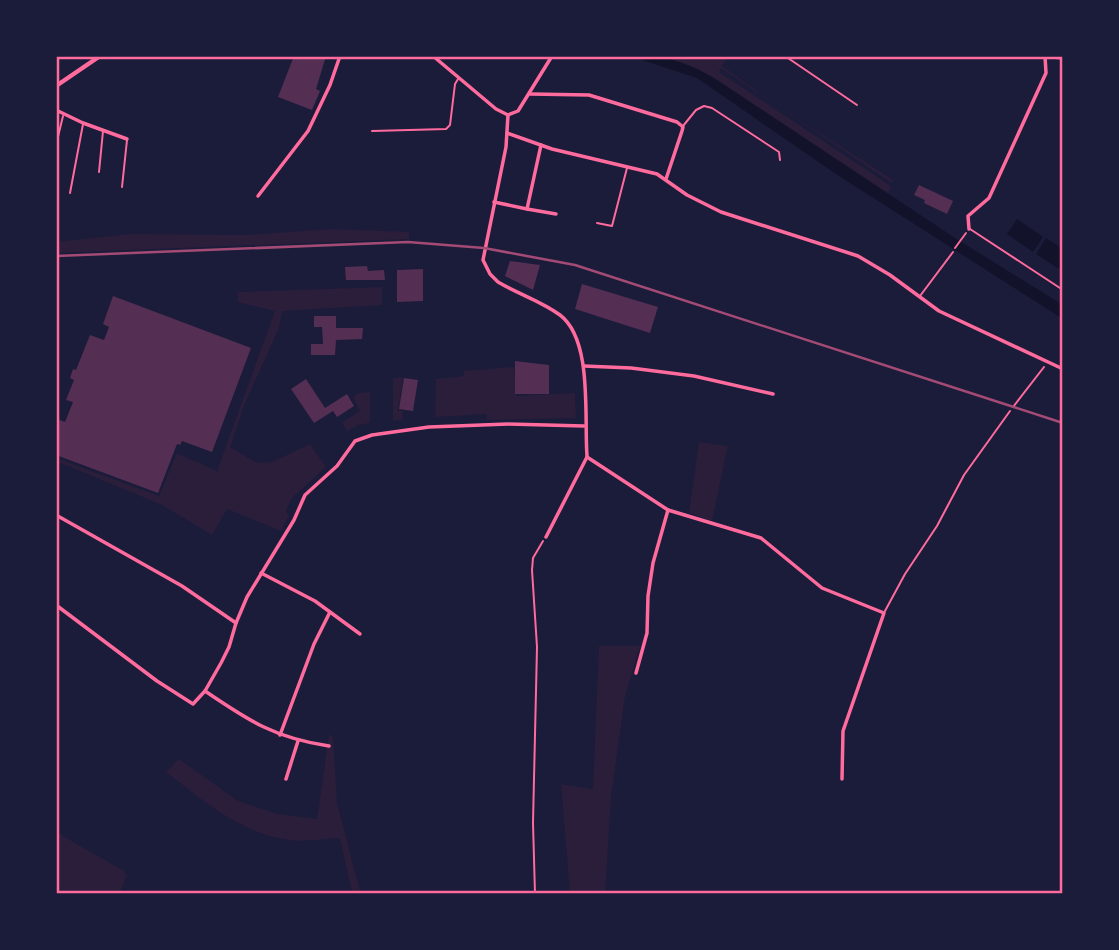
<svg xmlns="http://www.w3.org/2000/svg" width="1119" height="950" font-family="Raleway,sans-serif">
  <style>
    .green { fill: #2a1e3b }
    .water { fill: #12122b }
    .building { fill: #542f53 }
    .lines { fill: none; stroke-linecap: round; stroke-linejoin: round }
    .path { stroke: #ff6b9d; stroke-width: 2 }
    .service { stroke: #ff6b9d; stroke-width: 2 }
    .minor { stroke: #ff6b9d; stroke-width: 3.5 }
    .tertiary { stroke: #ff6b9d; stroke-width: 4.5 }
    .rail { stroke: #a44b75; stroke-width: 2.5 }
    .neatline { fill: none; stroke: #ff6b9d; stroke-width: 2.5 }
  </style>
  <rect width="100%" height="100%" fill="#1b1b3a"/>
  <g class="green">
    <polygon points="663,56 728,56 722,66 779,107 893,180 892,183 721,68 719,72 891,186 888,194 714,78 701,71"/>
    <polygon points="331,229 409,232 409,239 56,253 56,242 131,234 248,235"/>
    <polygon points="382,287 382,305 282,311 279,328 243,408 230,447 257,463 272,462 310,444 326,467 292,498 286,511 289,516 281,531 227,509 212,535 162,505 56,461 56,458 159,496 177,453 217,471 275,311 238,302 238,292"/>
    <polygon points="514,367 516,396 575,393 576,418 487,420 487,414 435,417 436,379 464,376 464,371"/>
    <polygon points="403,377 398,410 403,411 402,420 393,421 393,378"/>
    <polygon points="370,392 370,423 358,425 347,431 342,423 360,411 353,397 359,393"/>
    <polygon points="699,442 728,446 712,521 689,513"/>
    <polygon points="599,646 640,646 625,696 611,797 605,894 570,894 561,784 593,789"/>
    <path d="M329 734 333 737 337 803 360 891 352 892 340 838C324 839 306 842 290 840 241 834 204 801 166 772L179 759 238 801 278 814 317 819Z"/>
    <polygon points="56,832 124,871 127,875 119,894 56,894"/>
  </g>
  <g class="water">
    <path d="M630 56C665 56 683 60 714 78L958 240 1063 305V319L836 174 697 78Z"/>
    <polygon points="1017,219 1043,237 1033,252 1007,234"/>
    <polygon points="1046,238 1063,249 1063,262 1059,269 1036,254"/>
  </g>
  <g class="building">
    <polygon points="294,56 326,56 316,89 320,91 312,110 278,97"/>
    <polygon points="919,185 953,201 947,214 924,203 925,200 914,195"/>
    <polygon points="510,261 540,265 533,290 505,276"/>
    <polygon points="367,266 368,271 384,270 385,280 346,280 345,267"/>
    <polygon points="423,269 423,301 397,302 397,270"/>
    <polygon points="582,284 658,307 650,333 575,309"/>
    <polygon points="113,296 251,348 212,452 182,441 180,445 177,444 158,493 56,455 56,422 57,419 65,422 73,402 66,400 74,380 70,378 73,369 76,370 90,335 104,340 109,327 103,324"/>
    <polygon points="314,316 336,316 336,328 363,328 362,339 336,340 335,355 311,355 311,344 323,344 322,327 314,327"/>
    <polygon points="515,361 549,365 549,394 515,394"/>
    <polygon points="404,378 418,380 413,411 399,409"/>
    <polygon points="306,379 325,408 347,394 354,406 337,417 333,411 314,423 291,389"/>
  </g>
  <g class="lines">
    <g class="path">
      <polyline points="955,248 966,233"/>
      <polyline points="1013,407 1044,367"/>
      <polyline points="535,894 533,823 537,647 532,570 533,558 543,541"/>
    </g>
    <g class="service">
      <polyline points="785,56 857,105"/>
      <polyline points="683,126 696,110 704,106 712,108 779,152 780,160"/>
      <polyline points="372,131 446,129 450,125 455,84 458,79"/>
      <polyline points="56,145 63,116"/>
      <polyline points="99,172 103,131"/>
      <polyline points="122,187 127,140"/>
      <polyline points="70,193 83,124"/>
      <polyline points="597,223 612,226 627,168"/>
      <polyline points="970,229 1063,290"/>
      <polyline points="920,296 953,252"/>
      <polyline points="885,611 905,574 937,526 964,475 1010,411"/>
    </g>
    <g class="minor">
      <polyline points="433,56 496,109 508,115"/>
      <polyline points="1043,56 1063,58"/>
      <polyline points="530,94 589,95 677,122 683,127 682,131 666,179"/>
      <polyline points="56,110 83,123 127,139"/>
      <path d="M508 115 506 147 483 260 490 274 498 282C518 294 541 301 560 315 593 340 584 417 587 456"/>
      <polyline points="508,115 518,111 552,56"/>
      <polyline points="507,133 552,149 657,174 687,195 721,212 858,256 890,275 939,311 1063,369"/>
      <polyline points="258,196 308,131 330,85 340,56"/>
      <polyline points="494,202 527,209 541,145"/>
      <polyline points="527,209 556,214"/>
      <polyline points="969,229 968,216 989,198 1046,73 1045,56"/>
      <polyline points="584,366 631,368 694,376 773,394"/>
      <polyline points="587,457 668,510 761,538 822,588 884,613 843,731 842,779"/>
      <polyline points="56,515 182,586 236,623"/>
      <polyline points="546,537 587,457"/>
      <polyline points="261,573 315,601 360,634"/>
      <polyline points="56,605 157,681 193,704 205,691 221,663 229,647 236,623 247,597 294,520 305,495 337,466 355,441 372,435 429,427 508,424 584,426"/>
      <polyline points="636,673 647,633 648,596 653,563 668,510"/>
      <path d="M205 691C249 721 275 738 329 746"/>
      <polyline points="280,735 314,644 330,612"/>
      <polyline points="286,779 298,741"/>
    </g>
    <polyline class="tertiary" points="56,86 100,56"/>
    <polyline class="rail" points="56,256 408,242 484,248 575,265 1063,423"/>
  </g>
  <rect width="1119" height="950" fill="none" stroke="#1b1b3a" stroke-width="116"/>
  <rect x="58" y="58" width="1003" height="834" class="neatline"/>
</svg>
